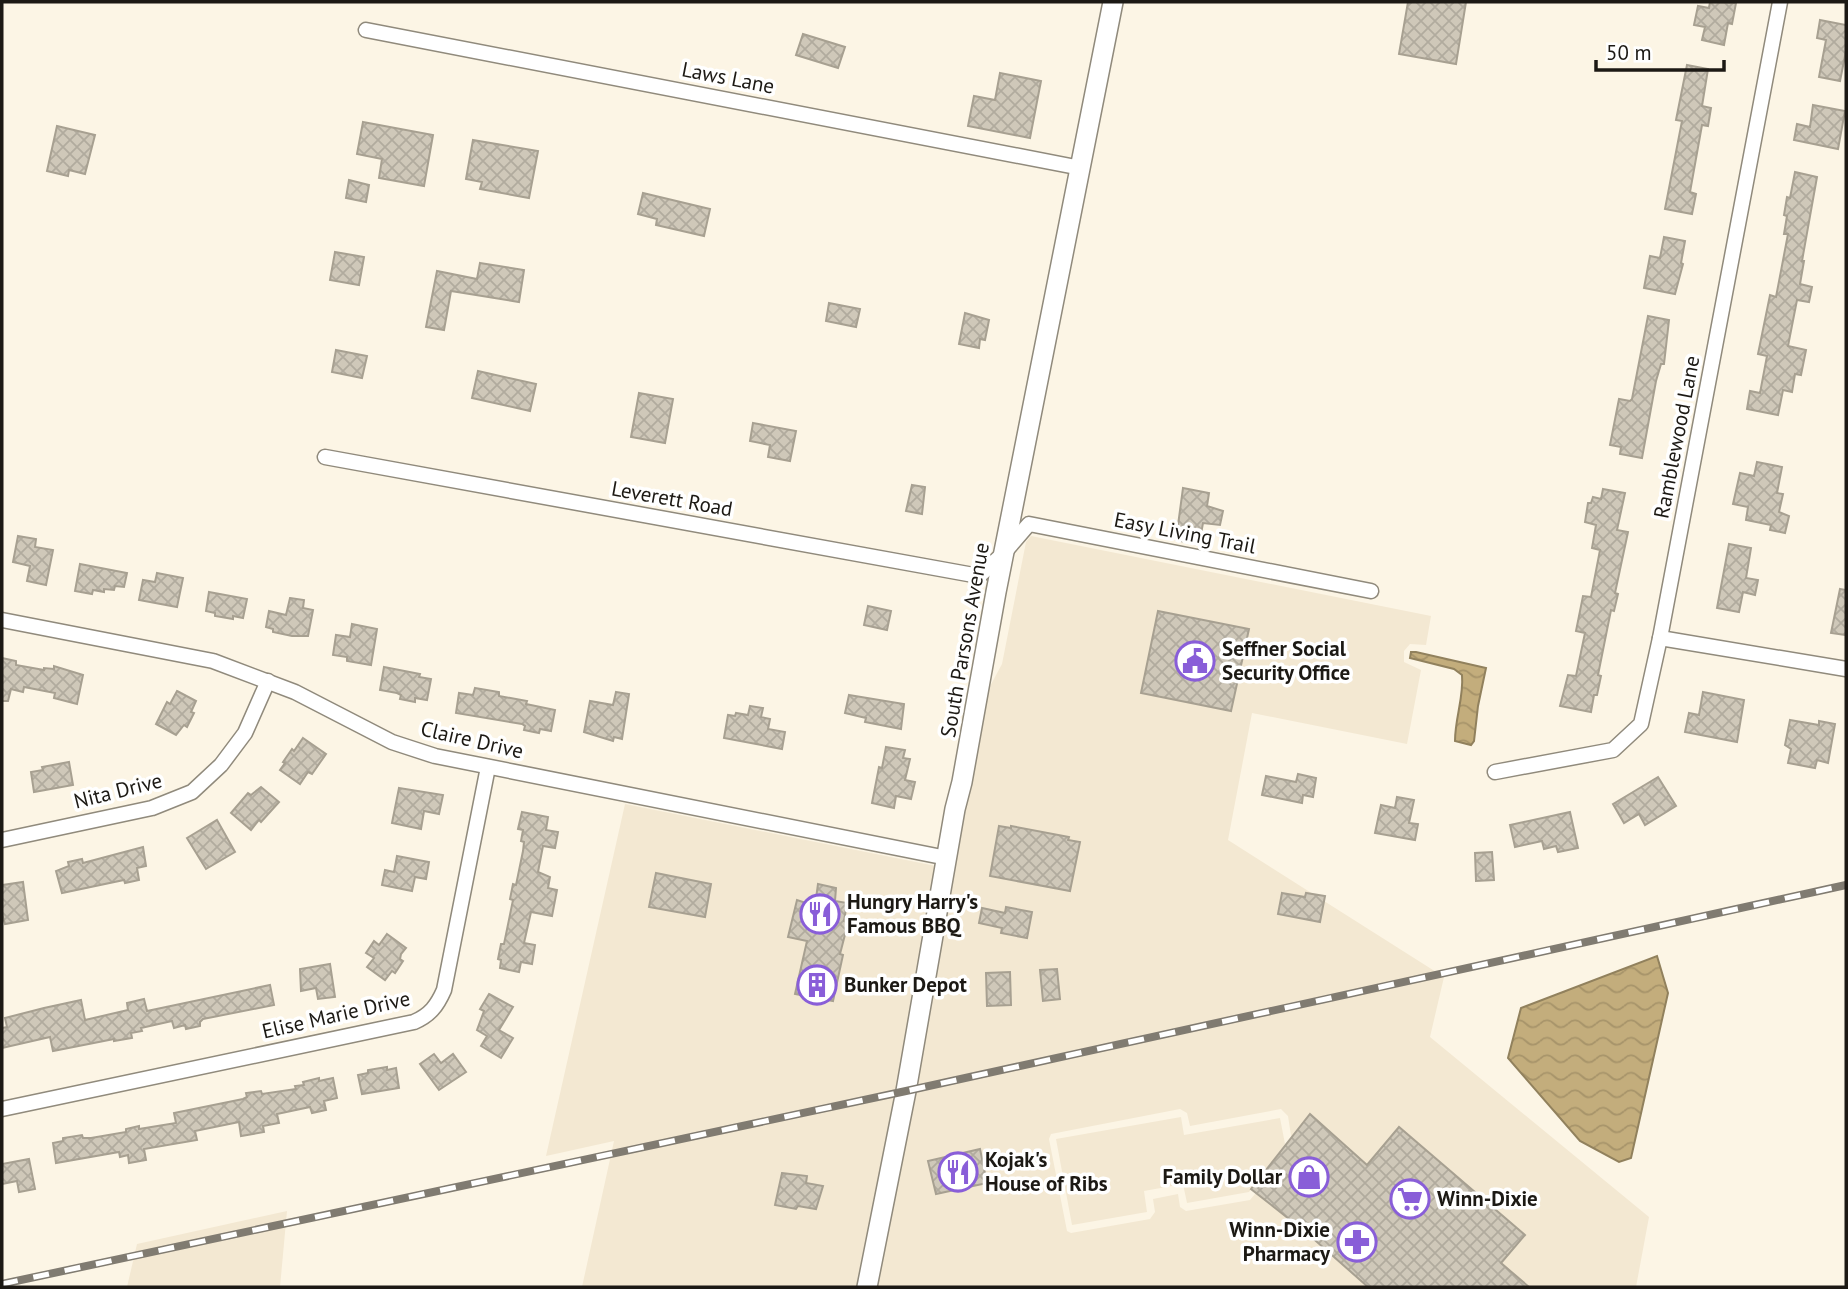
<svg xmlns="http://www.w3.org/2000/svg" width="1848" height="1289" font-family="'PT Sans',sans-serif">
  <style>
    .built { fill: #f3e8d2; fill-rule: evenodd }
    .water { fill: url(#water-waves); stroke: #91815d; stroke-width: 2 }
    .building { fill: url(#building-cross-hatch); stroke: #a7a091; stroke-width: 2 }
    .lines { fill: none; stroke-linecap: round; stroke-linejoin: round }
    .street-casing { stroke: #908a7c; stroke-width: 17 }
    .secondary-casing { stroke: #908a7c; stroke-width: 22 }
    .street { stroke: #fff; stroke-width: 14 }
    .secondary { stroke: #fff; stroke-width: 19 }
    .rail-casing { stroke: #807b71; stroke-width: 8 }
    .rail { stroke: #fff; stroke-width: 5; stroke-dasharray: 16; stroke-linecap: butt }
    .labels { text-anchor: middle; stroke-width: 7; stroke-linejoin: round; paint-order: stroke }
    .street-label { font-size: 21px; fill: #1c1914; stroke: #fff }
    .poi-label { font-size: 21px; font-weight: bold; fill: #1c1914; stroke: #fff; text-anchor: start }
  </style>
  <defs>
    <pattern id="water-waves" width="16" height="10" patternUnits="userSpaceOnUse" patternTransform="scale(1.75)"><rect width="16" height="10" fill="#c3ad7c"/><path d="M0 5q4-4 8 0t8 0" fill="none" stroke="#a7946a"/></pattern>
    <pattern id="building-cross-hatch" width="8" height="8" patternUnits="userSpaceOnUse" patternTransform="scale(1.75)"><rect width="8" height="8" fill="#cfc8b9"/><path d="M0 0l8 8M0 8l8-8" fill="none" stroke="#b1ab9e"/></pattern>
  </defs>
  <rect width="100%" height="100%" fill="#fcf5e5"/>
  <g class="built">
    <path d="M1031 536 1431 616 1426 645 1410 644 1404 651V662L1421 670 1407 744 1252 713 1228 840 1444 977 1430 1037 1649 1217 1636 1287H876L963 811 988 690 1002 664 1026 542ZM1180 1109 1187 1113 1190 1126 1281 1109 1288 1116 1292 1142 1291 1150 1250 1200 1186 1211 1180 1207 1178 1194 1153 1199 1155 1212 1150 1219 1071 1233 1067 1231 1049 1139 1051 1134Z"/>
    <polygon points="625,804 936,866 897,1089 858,1287 582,1287 614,1141 546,1156"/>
    <polygon points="1181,1117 1184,1135 1280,1118 1285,1144 1249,1192 1187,1203 1183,1184 1144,1191 1147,1212 1072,1225 1056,1139"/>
    <polygon points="287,1211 280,1287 127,1287 137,1244"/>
  </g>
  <g class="water">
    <path d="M1411 652H1416L1486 668 1478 706 1474 741 1471 745 1455 741C1455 718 1464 697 1462 675L1454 669 1410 658Z"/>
    <polygon points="1657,956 1668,993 1631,1158 1619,1162 1580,1141 1508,1058 1521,1008"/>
  </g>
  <g class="building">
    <polygon points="1408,2 1466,2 1456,64 1399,54"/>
    <polygon points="1710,2 1736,3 1732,24 1728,23 1724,45 1702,40 1705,27 1694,25 1698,6 1709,8"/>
    <polygon points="1820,20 1846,25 1846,51 1840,81 1819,77 1826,40 1817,38"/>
    <polygon points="803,34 845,47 838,68 796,55"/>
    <polygon points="1687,65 1708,69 1702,106 1711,108 1708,126 1702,125 1690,192 1696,194 1692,214 1665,209 1682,121 1676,120"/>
    <polygon points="1000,73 1041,81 1030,138 968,126 974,96 995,100"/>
    <polygon points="1813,105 1845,111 1838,149 1794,140 1797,124 1810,127"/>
    <polygon points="363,122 433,135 424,186 379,178 382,159 357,154"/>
    <polygon points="57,126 95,135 85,174 69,170 68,176 47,171"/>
    <polygon points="473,140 538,151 529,198 480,189 482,182 466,179"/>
    <polygon points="1795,172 1817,177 1802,261 1804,261 1800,284 1812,287 1809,302 1797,300 1788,346 1806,350 1801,375 1795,374 1792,392 1783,390 1778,415 1747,409 1750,391 1760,393 1767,356 1758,354 1770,295 1776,297 1788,234 1784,234 1787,216 1784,215 1787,197 1790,198"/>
    <polygon points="349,180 369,185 366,202 346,198"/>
    <polygon points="643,193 710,209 704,236 656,225 657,219 638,214"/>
    <polygon points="1664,237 1685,241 1681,263 1683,264 1675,294 1644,288 1650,256 1660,258"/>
    <polygon points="335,252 364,257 359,285 330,280"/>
    <polygon points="480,263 524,270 519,302 451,291 444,330 426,327 437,271 477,279"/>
    <polygon points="829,303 860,309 856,327 826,321"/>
    <polygon points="965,313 989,320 985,340 980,339 979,348 959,344"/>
    <polygon points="1648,316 1669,320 1664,364 1661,364 1656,381 1642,458 1620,454 1621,447 1610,445 1619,399 1630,401 1632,399"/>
    <polygon points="336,350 367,356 362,378 332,372"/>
    <polygon points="478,371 536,384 530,411 472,398"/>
    <polygon points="639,393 673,399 665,443 631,437"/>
    <polygon points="753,423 796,431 790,461 768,457 770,445 750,441"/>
    <polygon points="1757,462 1782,467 1777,493 1783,494 1779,512 1789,516 1785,533 1770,530 1771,525 1746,520 1748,507 1733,504 1740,473 1754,476"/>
    <polygon points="912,485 925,487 922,514 906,511"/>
    <polygon points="1183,488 1209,493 1207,506 1223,511 1220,525 1203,523 1199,545 1176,540"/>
    <polygon points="1603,489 1625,493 1617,530 1628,532 1615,593 1618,594 1614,611 1611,610 1598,675 1601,676 1597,695 1594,695 1591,712 1560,706 1568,675 1576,676 1585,633 1576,631 1583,596 1591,597 1600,550 1592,548 1596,525 1585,522 1588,503 1591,503 1593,497 1601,499"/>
    <polygon points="18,536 36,539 35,547 53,550 46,585 27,581 30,566 13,562"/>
    <polygon points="1729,544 1751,548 1746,578 1758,580 1755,595 1743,592 1739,612 1717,608"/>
    <polygon points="80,564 127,573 124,587 115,586 114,590 104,589 104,592 93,590 92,594 75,591"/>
    <polygon points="157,573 183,578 177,607 139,600 143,580 155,582"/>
    <polygon points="1840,589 1846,590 1846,635 1831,633"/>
    <polygon points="209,592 247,599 243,618 233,616 233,619 215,616 215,613 206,611"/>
    <polygon points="290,598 304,600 303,608 313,610 308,636 292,636 273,632 273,629 266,627 269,611 286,615"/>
    <polygon points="868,606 891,611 887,630 864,625"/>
    <polygon points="1158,611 1249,629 1231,711 1141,693"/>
    <polygon points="352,624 377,629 371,665 347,661 347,657 333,655 336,635 350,637"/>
    <polygon points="2,658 16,661 16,665 44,670 44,668 54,669 54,666 83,675 77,704 54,698 55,693 24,687 23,692 11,689 8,701 2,701"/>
    <polygon points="384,667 420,674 419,677 431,679 427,700 415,698 415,702 400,699 401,695 397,693 380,690"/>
    <polygon points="475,688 499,692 499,696 527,701 526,704 555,710 551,731 540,729 539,733 524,730 525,726 522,724 456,713 459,693 473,695"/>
    <polygon points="177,691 196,701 191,712 194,713 187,727 184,725 176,735 156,724 167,702 170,704"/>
    <polygon points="616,692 629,694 622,739 614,737 613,741 584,732 590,701 613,705"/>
    <polygon points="1703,692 1744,700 1737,742 1685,732 1689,713 1699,715"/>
    <polygon points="849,695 904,704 901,729 865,722 866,718 845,713"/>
    <polygon points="750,706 763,708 761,717 770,719 768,729 785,732 782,749 724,738 728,715 735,716 736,713 748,715"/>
    <polygon points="1790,720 1819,725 1819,721 1835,724 1828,763 1817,760 1815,768 1788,763 1791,749 1785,745"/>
    <polygon points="303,738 326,754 312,774 308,772 300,784 280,770 285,763 283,762 292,749 294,751"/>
    <polygon points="886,747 905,750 903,758 910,759 905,780 915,782 911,799 896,796 894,808 872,803 879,767 882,768"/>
    <polygon points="69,762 73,785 34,792 31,772 43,770 42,767"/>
    <polygon points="1298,774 1316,778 1313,797 1303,795 1302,803 1262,795 1266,776 1296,782"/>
    <polygon points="1658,777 1676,806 1645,825 1639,814 1624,823 1613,804"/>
    <polygon points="261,787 279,802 261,822 259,820 251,830 231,813 248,793 251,795"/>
    <polygon points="399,788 443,795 439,814 424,811 421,829 392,823"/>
    <polygon points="1397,797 1414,800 1409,823 1418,824 1415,840 1375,833 1381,805 1395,808"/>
    <polygon points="522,812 548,817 546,830 558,832 555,848 543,846 538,872 550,877 548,888 557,890 552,916 531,912 524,943 535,945 532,964 521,962 519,972 500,968 501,960 498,959 501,944 504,944 513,900 510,899 513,884 516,885 523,851 524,842 521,841 523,830 518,829"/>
    <polygon points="1570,812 1578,848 1558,852 1556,846 1544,849 1542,841 1515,847 1510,825"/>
    <polygon points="217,820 235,852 206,869 187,838"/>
    <polygon points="999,826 1011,828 1011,826 1069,837 1068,840 1080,842 1070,891 990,876"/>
    <polygon points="143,847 146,866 137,868 139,880 125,883 124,880 62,893 56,871 69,866 68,862 82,859 83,863"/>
    <polygon points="1492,852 1494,880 1476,881 1475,853"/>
    <polygon points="397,856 429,862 426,879 415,877 412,891 382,885 385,870 394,872"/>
    <polygon points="656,873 711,884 705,917 649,907"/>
    <polygon points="23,882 28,920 5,924 2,914 2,888 3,885"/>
    <polygon points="818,884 836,888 835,901 847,903 844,921 848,923 840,954 843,955 833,1001 795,994 807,941 788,937 797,900 815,906"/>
    <polygon points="1282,893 1305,897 1306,893 1325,896 1320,922 1278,914"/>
    <polygon points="1006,907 1032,912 1027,938 1001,933 1002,928 979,923 982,908 1005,913"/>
    <polygon points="387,934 406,948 401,954 400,959 403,961 395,973 392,971 385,980 367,967 374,958 366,953 374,941 379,945"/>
    <polygon points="330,964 335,997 318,999 316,988 301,991 300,969"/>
    <polygon points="1057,969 1060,999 1043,1001 1040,970"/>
    <polygon points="1010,972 1011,1005 987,1006 986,973"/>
    <polygon points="270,985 274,1005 203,1019 200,1022 200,1026 186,1029 185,1025 174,1028 172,1021 141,1028 142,1031 131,1033 132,1038 114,1041 114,1039 53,1051 50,1037 2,1048 2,1028 7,1027 5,1018 44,1008 81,1000 85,1020 128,1010 127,1003 144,999 147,1011"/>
    <polygon points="489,994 513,1007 499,1030 513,1038 501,1058 481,1046 487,1036 477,1030 484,1011 480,1009"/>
    <polygon points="434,1054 441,1063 453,1054 466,1072 439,1090 420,1064"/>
    <polygon points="387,1067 387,1070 396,1068 399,1088 362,1094 358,1075 368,1073 368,1070"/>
    <polygon points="319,1078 319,1081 333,1078 337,1098 324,1101 326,1110 312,1113 310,1107 277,1114 279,1123 263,1126 264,1132 241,1136 239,1122 195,1131 197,1140 144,1149 146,1160 129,1163 128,1155 120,1157 119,1152 56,1163 53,1143 63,1141 63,1138 82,1135 83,1138 91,1138 126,1132 126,1129 139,1126 139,1129 176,1123 174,1113 243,1099 247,1097 246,1093 261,1091 262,1094 296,1089 295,1086 304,1085 303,1082"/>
    <polygon points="1310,1114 1367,1165 1399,1127 1525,1235 1501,1263 1529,1287 1368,1287 1308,1234 1251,1189"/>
    <polygon points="980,1149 987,1183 936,1194 928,1161"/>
    <polygon points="29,1159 35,1189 19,1192 17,1181 2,1184 2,1164"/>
    <polygon points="782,1173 807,1176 806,1183 823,1186 816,1209 798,1206 796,1209 775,1205"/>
  </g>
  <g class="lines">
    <g class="street-casing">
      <g id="street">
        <polyline points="366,30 1081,168"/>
        <polyline points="325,457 979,576 1004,553 1029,524 1371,591"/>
        <polyline points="2,620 213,661 295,692 392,742 435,756 947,858"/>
        <polyline points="1660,638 1846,669"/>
        <polyline points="1495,772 1613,750 1641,724 1660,638 1780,2"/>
        <polyline points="2,840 152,808 192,792 221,765 245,733 268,681"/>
        <path d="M2 1109 414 1022C430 1015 437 1006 444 990L488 767"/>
      </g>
    </g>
    <g class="secondary-casing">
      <polyline id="secondary" points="867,1287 906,1091 955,809 962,782 996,592 1113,2"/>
    </g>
    <use href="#street" class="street"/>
    <use href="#secondary" class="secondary"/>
    <g class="rail-casing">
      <polyline id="rail" points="2,1284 906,1091 1846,885"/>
    </g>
    <use href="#rail" class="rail"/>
  </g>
  <defs>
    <g id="civic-ring" transform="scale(2.0125)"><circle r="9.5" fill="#fff" stroke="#895ed8" stroke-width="1.5"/><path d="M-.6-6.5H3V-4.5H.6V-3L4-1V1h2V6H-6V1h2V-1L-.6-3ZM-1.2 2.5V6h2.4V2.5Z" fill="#895ed8"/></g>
    <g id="restaurant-ring" transform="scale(2.0125)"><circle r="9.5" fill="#fff" stroke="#895ed8" stroke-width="1.5"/><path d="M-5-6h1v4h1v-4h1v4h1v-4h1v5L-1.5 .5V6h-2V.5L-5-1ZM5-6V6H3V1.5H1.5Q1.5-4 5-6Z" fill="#895ed8"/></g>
    <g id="building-ring" transform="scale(2.0125)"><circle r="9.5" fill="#fff" stroke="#895ed8" stroke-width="1.5"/><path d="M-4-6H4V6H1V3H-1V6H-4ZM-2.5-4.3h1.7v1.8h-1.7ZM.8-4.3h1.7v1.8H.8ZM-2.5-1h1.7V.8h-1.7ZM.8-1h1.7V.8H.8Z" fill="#895ed8"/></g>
    <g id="shop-ring" transform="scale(2.0125)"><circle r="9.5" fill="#fff" stroke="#895ed8" stroke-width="1.5"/><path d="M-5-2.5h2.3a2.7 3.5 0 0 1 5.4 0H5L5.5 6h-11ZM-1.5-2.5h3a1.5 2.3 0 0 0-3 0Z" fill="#895ed8"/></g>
    <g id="supermarket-ring" transform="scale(2.0125)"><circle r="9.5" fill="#fff" stroke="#895ed8" stroke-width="1.5"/><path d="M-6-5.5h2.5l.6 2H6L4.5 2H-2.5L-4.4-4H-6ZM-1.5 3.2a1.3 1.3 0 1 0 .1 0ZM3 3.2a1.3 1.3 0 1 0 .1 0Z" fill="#895ed8"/></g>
    <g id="pharmacy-ring" transform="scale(2.0125)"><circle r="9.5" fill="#fff" stroke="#895ed8" stroke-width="1.5"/><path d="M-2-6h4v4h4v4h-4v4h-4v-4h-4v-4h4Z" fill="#895ed8"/></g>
  </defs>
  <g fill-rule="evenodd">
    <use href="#civic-ring" x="1195" y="661"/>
    <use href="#restaurant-ring" x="820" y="914"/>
    <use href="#building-ring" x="817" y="985"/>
    <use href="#restaurant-ring" x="958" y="1172"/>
    <use href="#shop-ring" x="1309" y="1177"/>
    <use href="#supermarket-ring" x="1410" y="1199"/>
    <use href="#pharmacy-ring" x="1357" y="1242"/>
  </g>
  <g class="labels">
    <g class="street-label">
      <text transform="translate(728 78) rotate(11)" y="7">Laws Lane</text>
      <text transform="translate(1677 437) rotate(-79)" y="7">Ramblewood Lane</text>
      <text transform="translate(672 499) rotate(10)" y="7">Leverett Road</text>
      <text transform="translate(1185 533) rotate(11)" y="7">Easy Living Trail</text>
      <text transform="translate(965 640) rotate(-80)" y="7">South Parsons Avenue</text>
      <text transform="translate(472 740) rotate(13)" y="7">Claire Drive</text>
      <text transform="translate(118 791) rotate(-14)" y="7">Nita Drive</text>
      <text transform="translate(336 1015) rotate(-13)" y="7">Elise Marie Drive</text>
    </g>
    <g class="poi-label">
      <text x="1222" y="656">Seffner Social<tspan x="1222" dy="24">Security Office</tspan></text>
      <text x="847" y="909">Hungry Harry's<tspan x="847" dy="24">Famous BBQ</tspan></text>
      <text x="844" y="992">Bunker Depot</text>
      <text x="985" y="1167">Kojak's<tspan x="985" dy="24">House of Ribs</tspan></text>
      <text x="1282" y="1184" text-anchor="end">Family Dollar</text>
      <text x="1437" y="1206">Winn-Dixie</text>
      <text x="1330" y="1237" text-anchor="end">Winn-Dixie<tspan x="1330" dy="24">Pharmacy</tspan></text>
    </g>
  </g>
  <rect width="1848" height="1289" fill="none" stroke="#1c1914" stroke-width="7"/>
  <path d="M1596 60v10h128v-10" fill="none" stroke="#1c1914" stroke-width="3.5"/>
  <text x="1606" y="60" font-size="21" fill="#1c1914" stroke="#ffffff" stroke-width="5" paint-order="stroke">50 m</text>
</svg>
